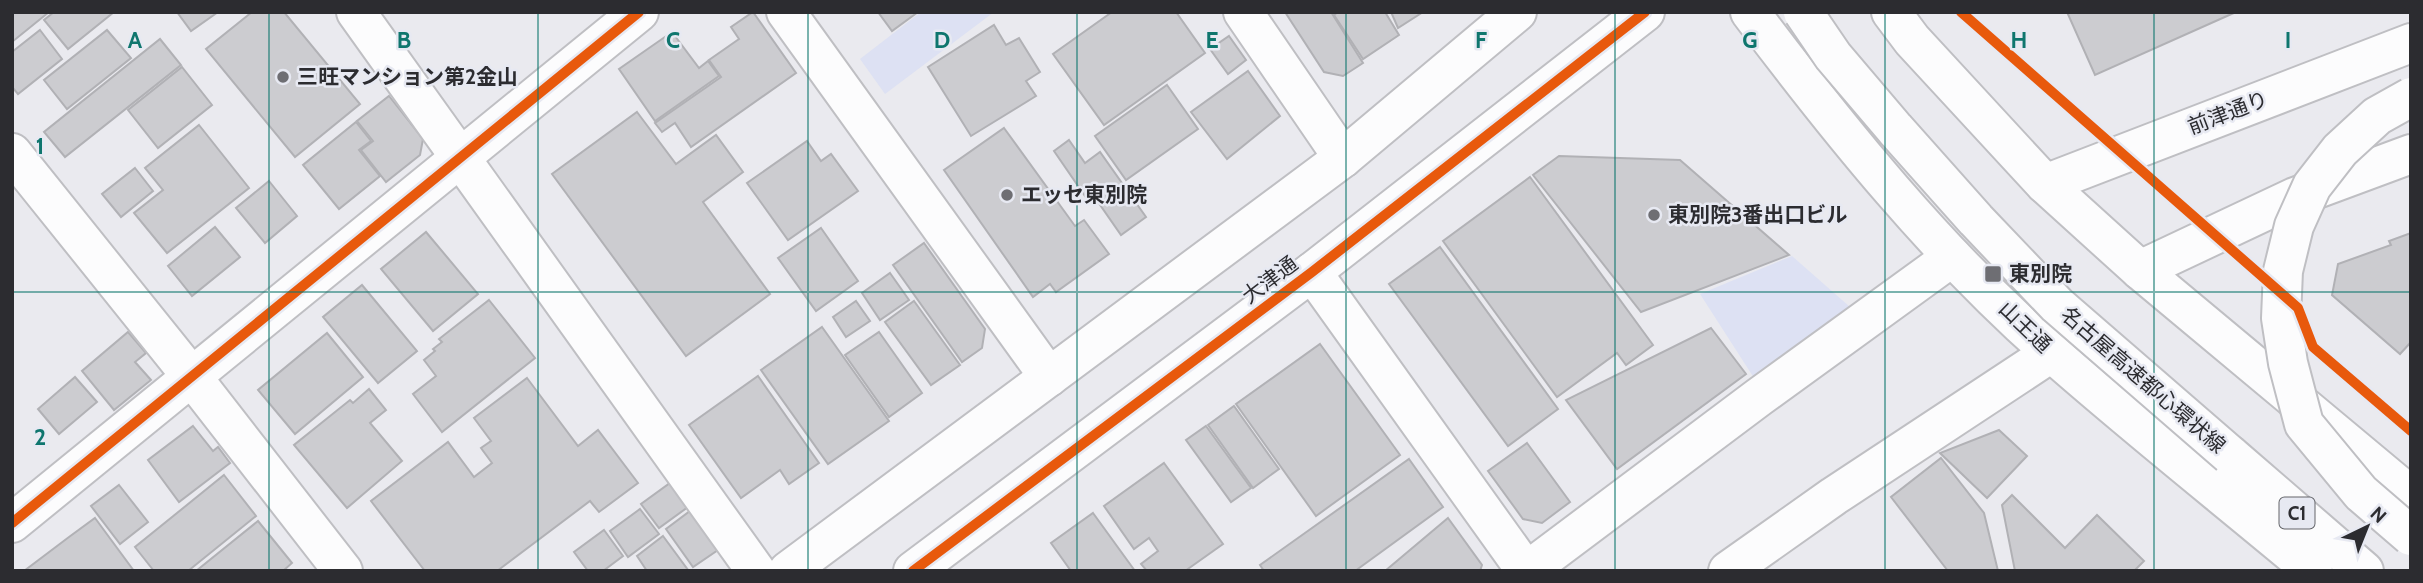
<svg xmlns="http://www.w3.org/2000/svg" width="2423" height="583" font-family="Cabin,'Noto Sans JP',sans-serif">
  <style>
    .green { fill: #dde1f3 }
    .building { fill: #ccccd0; stroke: #b1b1b5; stroke-width: 2 }
    .lines { fill: none; stroke-linecap: round; stroke-linejoin: round }
    .minor-casing { stroke: #bfbfc3; stroke-width: 42 }
    .tertiary-casing { stroke: #bfbfc3; stroke-width: 42 }
    .primary-casing { stroke: #bfbfc3; stroke-width: 42 }
    .motorway-casing { stroke: #bfbfc3; stroke-width: 42 }
    .minor { stroke: #fcfcfd; stroke-width: 38 }
    .tertiary { stroke: #fcfcfd; stroke-width: 38 }
    .primary { stroke: #fcfcfd; stroke-width: 38 }
    .motorway { stroke: #fcfcfd; stroke-width: 38 }
    .motorway-bridge-casing { stroke: #bfbfc3; stroke-width: 42; stroke-linecap: butt }
    .motorway-bridge { stroke: #fcfcfd; stroke-width: 38 }
    .cycleway-casing { stroke: #e7e9f2; stroke-width: 15 }
    .cycleway { stroke: #e8590c; stroke-width: 10 }
    .grid { fill: none; stroke: #0f766e; stroke-width: 2; stroke-opacity: 0.55 }
    .poi-dot { fill: #6e6e73; stroke: #e7e9f2; stroke-width: 2.5 }
    .labels { text-anchor: middle; stroke-width: 5; stroke-linejoin: round; paint-order: stroke }
    .shield { fill: #e7e9f2; stroke: #64656a; stroke-width: 2 }
    .shield-label { font-size: 19px; font-weight: bold; fill: #2c2c30 }
    .poi-label { font-size: 21px; font-weight: bold; fill: #2c2c30; stroke: #e7e9f2; text-anchor: start }
    .street-label { font-size: 21px; fill: #2c2c30; stroke: #e7e9f2 }
    .grid-label { font-size: 23px; text-anchor: middle; font-weight: bold; fill: #0f766e; stroke: #e7e9f2; stroke-width: 5; stroke-linejoin: round; paint-order: stroke }
  </style>
  <rect width="100%" height="100%" fill="#eaeaef"/>
  <g class="green">
    <polygon points="921,12 994,12 885,94 860,59"/>
    <polygon points="1792,256 1858,314 1754,378 1700,294"/>
  </g>
  <g class="building">
    <polygon points="12,12 49,12 12,42"/>
    <polygon points="54,12 114,12 68,49 44,20"/>
    <polygon points="177,12 218,12 191,31"/>
    <polygon points="252,12 284,12 360,104 295,157 206,49"/>
    <polygon points="753,12 796,73 691,147 675,123 662,132 655,123 721,77 709,60 739,39 731,27"/>
    <polygon points="878,12 918,12 892,31"/>
    <polygon points="1112,12 1176,12 1205,53 1104,125 1053,54"/>
    <polygon points="1285,12 1331,12 1363,63 1343,76 1324,72"/>
    <polygon points="1338,12 1385,12 1399,35 1363,59 1334,15"/>
    <polygon points="1391,12 1423,12 1398,28"/>
    <polygon points="2067,12 2236,12 2095,75"/>
    <polygon points="994,25 1006,45 1019,38 1040,72 1026,81 1036,96 971,136 928,67"/>
    <polygon points="40,30 62,59 18,94 12,87 12,52"/>
    <polygon points="107,30 131,58 67,109 44,80"/>
    <polygon points="672,32 699,68 708,61 719,76 655,121 619,69"/>
    <polygon points="1229,36 1246,60 1228,74 1210,49"/>
    <polygon points="160,39 181,65 65,157 44,132"/>
    <polygon points="182,67 212,105 158,148 128,110"/>
    <polygon points="1248,71 1280,116 1227,159 1191,112"/>
    <polygon points="1167,85 1198,129 1126,180 1095,136"/>
    <polygon points="389,96 423,139 420,155 386,182 361,150 373,141 357,121"/>
    <polygon points="637,112 676,164 716,135 743,172 703,202 770,294 686,356 552,174"/>
    <polygon points="356,122 371,141 359,150 380,176 339,209 303,165"/>
    <polygon points="199,125 249,188 167,253 134,213 163,190 145,168"/>
    <polygon points="1004,128 1075,226 1084,220 1109,254 1056,292 1050,284 1033,297 944,170"/>
    <polygon points="1069,140 1085,163 1100,152 1146,217 1121,235 1091,192 1085,196 1054,151"/>
    <polygon points="807,141 821,161 831,154 858,191 788,240 747,183"/>
    <polygon points="1559,156 1680,160 1789,255 1641,312 1533,175"/>
    <polygon points="135,168 153,191 121,217 102,194"/>
    <polygon points="1530,177 1653,345 1626,365 1617,353 1557,397 1443,241"/>
    <polygon points="269,181 297,216 265,243 236,208"/>
    <polygon points="215,227 240,257 192,296 168,266"/>
    <polygon points="821,228 858,281 816,311 778,258"/>
    <polygon points="426,232 478,294 433,331 381,269"/>
    <polygon points="2411,233 2411,342 2400,354 2332,295 2338,264 2391,245 2389,241"/>
    <polygon points="924,243 985,329 982,348 962,362 893,265"/>
    <polygon points="1440,247 1558,409 1508,446 1389,284"/>
    <polygon points="890,273 909,300 880,320 862,293"/>
    <polygon points="362,285 417,351 378,383 323,317"/>
    <polygon points="489,300 535,358 442,432 413,394 436,376 424,360 435,351 433,349 442,342 439,339"/>
    <polygon points="856,301 870,321 846,337 833,317"/>
    <polygon points="914,301 960,365 931,385 885,322"/>
    <polygon points="822,327 889,421 828,464 761,370"/>
    <polygon points="1711,328 1746,374 1617,469 1566,400"/>
    <polygon points="128,332 146,353 135,362 151,380 114,410 82,371"/>
    <polygon points="879,332 922,393 889,417 845,355"/>
    <polygon points="327,333 363,377 295,434 258,390"/>
    <polygon points="1320,344 1400,455 1316,516 1236,404"/>
    <polygon points="758,376 819,463 789,484 780,470 741,498 689,425"/>
    <polygon points="75,377 97,402 59,434 38,409"/>
    <polygon points="527,378 578,446 598,430 638,483 599,512 590,501 497,571 425,571 371,501 448,442 474,477 492,463 481,448 491,441 474,418"/>
    <polygon points="369,389 386,410 370,423 402,461 347,508 294,445 350,400 353,403"/>
    <polygon points="1234,406 1279,469 1253,488 1208,425"/>
    <polygon points="193,426 213,451 218,447 230,463 179,502 148,460"/>
    <polygon points="1206,426 1251,488 1231,502 1186,440"/>
    <polygon points="1999,430 2027,456 1987,498 1940,453"/>
    <polygon points="1527,443 1570,502 1542,523 1523,519 1488,471"/>
    <polygon points="1941,458 1984,513 1998,571 1948,571 1891,497"/>
    <polygon points="1409,459 1443,507 1355,571 1264,571 1260,565"/>
    <polygon points="1164,463 1223,544 1185,571 1147,571 1141,564 1158,551 1149,538 1134,549 1104,506"/>
    <polygon points="224,475 256,516 188,571 154,571 135,547"/>
    <polygon points="670,483 688,507 659,528 641,504"/>
    <polygon points="119,485 148,522 120,544 91,506"/>
    <polygon points="2012,495 2065,548 2097,515 2144,561 2134,571 2015,571 2002,505"/>
    <polygon points="640,509 659,534 628,557 610,531"/>
    <polygon points="690,511 718,550 693,567 666,529"/>
    <polygon points="1093,513 1135,571 1071,571 1051,543"/>
    <polygon points="95,518 134,571 24,571 69,537"/>
    <polygon points="1448,518 1482,565 1480,571 1385,571"/>
    <polygon points="258,521 292,563 283,571 196,571"/>
    <polygon points="604,530 623,556 603,571 588,571 574,552"/>
    <polygon points="663,536 688,570 687,571 647,571 637,556"/>
  </g>
  <g class="lines">
    <g class="minor-casing">
      <g id="minor">
        <polyline points="356,12 756,571"/>
        <polyline points="786,12 1049,377"/>
        <polyline points="1243,12 1343,158"/>
        <polyline points="12,153 192,377 343,571"/>
        <polyline points="1312,272 1526,571"/>
        <polyline points="12,523 639,12"/>
        <polyline points="1527,571 1759,397 1952,257"/>
        <polyline points="1728,571 1834,496 2051,353"/>
      </g>
    </g>
    <g class="tertiary-casing">
      <g id="tertiary">
        <polyline points="2045,184 2411,43"/>
        <polyline points="2140,270 2295,197 2411,154"/>
        <polyline points="788,571 1343,158 1517,12"/>
        <polyline points="913,571 1312,272 1645,12"/>
      </g>
    </g>
    <g class="primary-casing">
      <g id="primary">
        <path d="M1750 12C1841 133 1938 253 2052 353 2137 428 2226 498 2313 571"/>
        <polyline points="1891,12 1912,40 2045,184 2140,270 2411,496"/>
      </g>
    </g>
    <g class="motorway-casing">
      <polyline id="motorway" points="2230,455 2364,571"/>
    </g>
    <use href="#minor" class="minor"/>
    <use href="#tertiary" class="tertiary"/>
    <use href="#primary" class="primary"/>
    <use href="#motorway" class="motorway"/>
    <g class="motorway-bridge-casing">
      <g id="motorway-bridge">
        <polyline points="1803,12 1833,56 1895,129 1976,220 2057,305 2230,455"/>
        <polyline points="2411,97 2377,116 2340,150 2312,186 2294,226 2283,271 2281,318 2288,363 2304,424 2361,493 2411,536"/>
      </g>
    </g>
    <use href="#motorway-bridge" class="motorway-bridge"/>
    <g class="cycleway-casing">
      <g id="cycleway">
        <polyline points="1961,12 2298,308 2313,347 2411,431"/>
        <polyline points="12,523 639,12"/>
        <polyline points="913,571 1312,272 1645,12"/>
      </g>
    </g>
    <use href="#cycleway" class="cycleway"/>
  </g>
  <path class="grid" d="M269 12V571M538 12V571M808 12V571M1077 12V571M1346 12V571M1615 12V571M1885 12V571M2154 12V571M12 292H2411"/>
  <g class="poi-dot">
    <circle cx="283" cy="77" r="7"/>
    <circle cx="1007" cy="195" r="7"/>
    <circle cx="1654" cy="215" r="7"/>
    <rect x="1984" y="265" width="18" height="18" rx="3.5"/>
  </g>
  <g class="labels">
    <rect class="shield" x="2279.5" y="497.5" width="35" height="31" rx="5"/>
    <g class="shield-label">
      <text x="2297" y="520">C1</text>
    </g>
    <g class="poi-label">
      <text x="297" y="84">三旺マンション第2金山</text>
      <text x="1021" y="202">エッセ東別院</text>
      <text x="1668" y="222">東別院3番出口ビル</text>
      <text x="2009" y="281">東別院</text>
    </g>
    <g class="street-label">
      <text transform="translate(2228 113) rotate(-21)" y="7">前津通り</text>
      <text transform="translate(1270 280) rotate(-37)" y="7">大津通</text>
      <text transform="translate(2025 327) rotate(44)" y="7">山王通</text>
      <text transform="translate(2143 380) rotate(41)" y="7">名古屋高速都心環状線</text>
    </g>
  </g>
  <g class="grid-label">
    <text x="135" y="48">A</text>
    <text x="404" y="48">B</text>
    <text x="673" y="48">C</text>
    <text x="942" y="48">D</text>
    <text x="1212" y="48">E</text>
    <text x="1481" y="48">F</text>
    <text x="1750" y="48">G</text>
    <text x="2019" y="48">H</text>
    <text x="2288" y="48">I</text>
    <text x="40" y="154">1</text>
    <text x="40" y="445">2</text>
  </g>
  <rect width="2423" height="583" fill="none" stroke="#2c2c30" stroke-width="28"/>
  <g transform="translate(2367 527) rotate(43)" stroke="#e7e9f2" stroke-width="5" paint-order="stroke">
  <path d="M0-5L12 26L0 18L-12 26Z" fill="#2c2c30"/>
  <text y="-10" font-size="19" font-weight="bold" text-anchor="middle" fill="#2c2c30">N</text>
  </g>
</svg>
